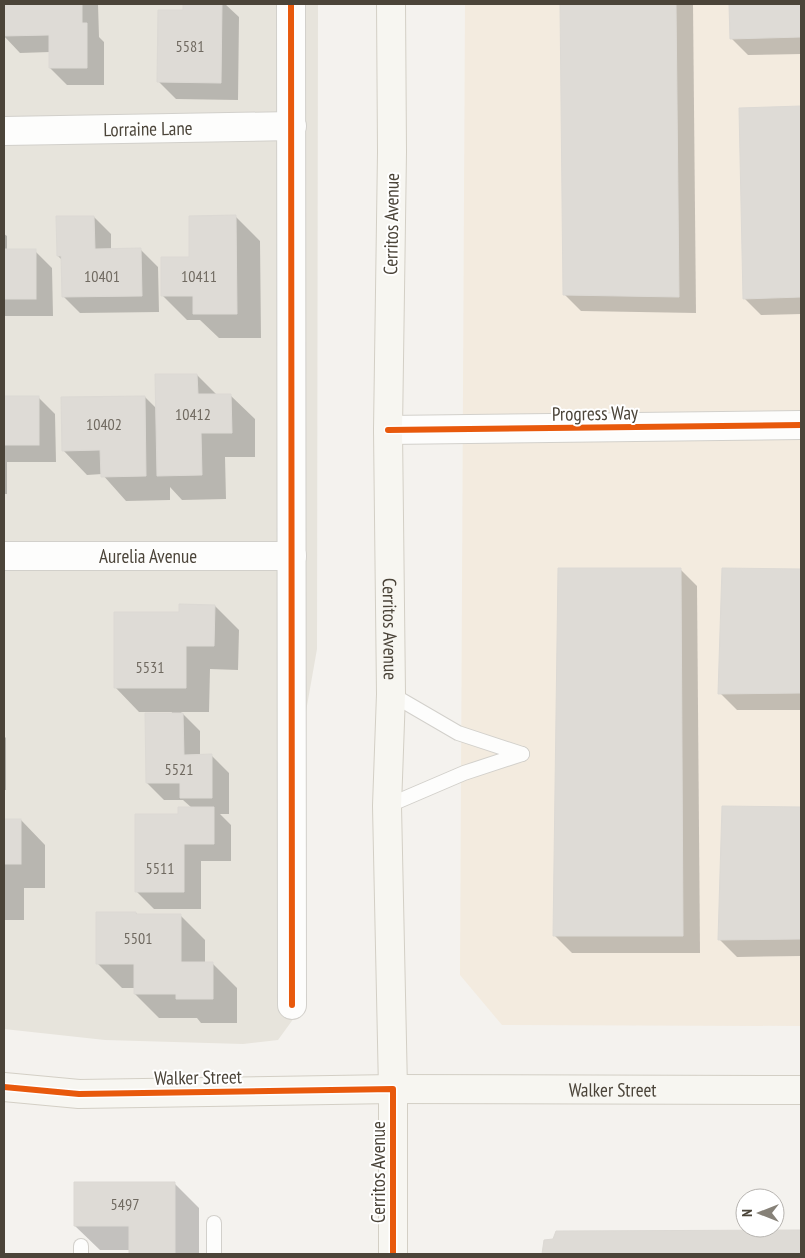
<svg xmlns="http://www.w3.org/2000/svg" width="805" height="1258" font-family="'PT Sans Narrow',sans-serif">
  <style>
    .residential { fill: #e7e4dc }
    .commercial { fill: #f3ebdf }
    .shadow { fill: #0003 }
    .building { fill: #dedbd6; stroke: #dcd9d4 }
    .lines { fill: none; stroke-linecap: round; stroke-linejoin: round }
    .service-casing { stroke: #d2d0cb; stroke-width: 16 }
    .minor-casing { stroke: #d2d0cb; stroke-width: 30 }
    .secondary-casing { stroke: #d3cfc5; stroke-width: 30 }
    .service { stroke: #fdfdfc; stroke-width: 14 }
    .minor { stroke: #fdfdfc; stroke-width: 28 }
    .secondary { stroke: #f7f6f1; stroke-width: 28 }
    .cycleway-casing { stroke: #fff; stroke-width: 9 }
    .cycleway { stroke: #e8590c; stroke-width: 6 }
    .labels { text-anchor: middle; stroke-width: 4; stroke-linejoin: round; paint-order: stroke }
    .number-label { font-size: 16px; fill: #706a61 }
    .street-label { font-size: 19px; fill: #4b4439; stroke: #fff }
  </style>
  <rect width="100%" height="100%" fill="#f4f2ee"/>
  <polygon class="residential" points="4,4 318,4 317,649 302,734 302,1007 278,1040 243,1044 105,1040 4,1029"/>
  <polygon class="commercial" points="465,4 801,4 801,1026 502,1025 460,975"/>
  <g class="shadow">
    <polygon points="4,4 98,4 99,37 104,42 104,85 67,85 50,68 50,52 20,53 4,36"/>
    <polygon points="184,4 225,4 239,17 238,100 176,99 159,82 184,12"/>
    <polygon points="561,4 693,4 696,313 581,311 564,294"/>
    <polygon points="730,4 801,4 801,54 748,55 731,38"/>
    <polygon points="801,107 801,314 761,315 744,298 740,109"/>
    <polygon points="235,216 260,241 261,338 219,338 200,320 187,320 163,296 190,258"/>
    <polygon points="94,217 111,234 111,250 141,250 158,267 159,312 80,313 63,296 62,260 58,256"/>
    <polygon points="4,234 7,236 7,251 35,251 52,268 53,316 4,316"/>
    <polygon points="197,375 217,395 230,395 255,419 255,457 225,457 226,499 182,500 170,487 170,500 126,501 102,474 87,475 63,450 145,397 157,409"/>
    <polygon points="4,397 38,397 55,414 56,462 7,462 7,494 4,494"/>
    <polygon points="680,569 697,586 700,953 572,953 555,936"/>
    <polygon points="723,569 801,571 801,710 737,710 720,693"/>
    <polygon points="215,606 239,630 238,670 210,669 209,712 181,712 200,731 200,756 212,756 229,773 229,814 220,814 231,825 231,861 201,861 201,909 154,909 137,892 179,816 192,808 183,800 164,800 147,783 172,712 139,712 115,687 180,613"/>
    <polygon points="4,736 6,738 6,790 4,790"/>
    <polygon points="723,808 801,809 801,956 737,957 720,940"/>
    <polygon points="21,820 45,845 45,888 24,888 24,920 4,920 4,821"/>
    <polygon points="136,913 138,915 180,915 205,940 205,964 213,964 237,988 237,1023 201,1023 197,1018 159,1018 135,994 135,988 122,988 97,963"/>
    <polygon points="174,1183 199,1208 199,1254 130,1254 130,1250 100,1250 75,1226"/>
    <polygon points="557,1232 801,1232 801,1254 543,1254 543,1251 554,1241"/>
  </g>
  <g class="building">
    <polygon points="4,4 82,4 82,23 87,23 87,68 49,68 49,35 4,36"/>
    <polygon points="183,4 222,4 221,83 157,82 158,10 183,10"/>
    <polygon points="560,4 676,4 679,297 563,295"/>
    <polygon points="729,4 801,4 801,37 730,39"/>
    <polygon points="801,106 801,297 743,299 739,108"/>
    <polygon points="236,215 237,314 193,314 193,296 161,296 161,257 189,257 189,216"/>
    <polygon points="56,216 94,216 95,249 141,248 142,296 62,297 61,256 57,256"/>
    <rect x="4" y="249" width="32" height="50"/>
    <polygon points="155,374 197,374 198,394 231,394 232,433 201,433 202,475 157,476"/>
    <rect x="4" y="396" width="35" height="49"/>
    <polygon points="145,396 146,476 101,477 100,450 62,451 61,397"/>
    <polygon points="558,568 681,568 683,936 553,936"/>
    <polygon points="722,568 801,569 801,693 718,694"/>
    <polygon points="179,604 215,605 214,646 186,646 186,688 114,688 114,612 179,612"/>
    <polygon points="145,713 183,713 184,755 212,754 212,798 180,798 180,783 146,783"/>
    <polygon points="722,806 801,807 801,939 718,940"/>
    <polygon points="178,807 214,807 214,844 184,844 184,892 135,892 135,814 178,814"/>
    <rect x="4" y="819" width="17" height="45"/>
    <polygon points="96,912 136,912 136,914 181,914 181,962 213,962 213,999 176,999 176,994 134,994 134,964 96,964"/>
    <polygon points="74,1182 175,1182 175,1254 129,1254 129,1226 74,1226"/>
    <polygon points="801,1230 801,1254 542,1254 544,1240 553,1239 556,1231"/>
  </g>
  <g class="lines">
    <g class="service-casing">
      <g id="service">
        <polyline points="391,694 458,733 522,754"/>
        <polyline points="387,806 464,773 522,754"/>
        <polyline points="214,1223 214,1254"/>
        <polyline points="81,1246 81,1254"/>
      </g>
    </g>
    <g class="minor-casing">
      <g id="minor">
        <polyline points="291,4 292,1005"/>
        <path id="s1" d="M4 131 292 126"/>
        <polyline points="388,430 801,425"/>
        <path id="s2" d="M4 556H292"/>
      </g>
    </g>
    <g class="secondary-casing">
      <g id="secondary">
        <path id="s3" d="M391 4 392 152 388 430 391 694 387 806 393 1089V1254"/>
        <path id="s4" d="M4 1087 79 1094 393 1089 801 1090"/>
      </g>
    </g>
    <use href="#service" class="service"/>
    <use href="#minor" class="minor"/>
    <use href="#secondary" class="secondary"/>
    <g class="cycleway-casing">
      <g id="cycleway">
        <polyline points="291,4 292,1005"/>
        <polyline points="388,430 801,425"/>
        <polyline points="4,1087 79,1094 393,1089 393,1254"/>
      </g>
    </g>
    <use href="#cycleway" class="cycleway"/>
  </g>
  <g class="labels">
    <g class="number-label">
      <text x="190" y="52">5581</text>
      <text x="102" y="282">10401</text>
      <text x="199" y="282">10411</text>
      <text x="193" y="420">10412</text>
      <text x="104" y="430">10402</text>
      <text x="150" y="673">5531</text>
      <text x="179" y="775">5521</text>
      <text x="160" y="874">5511</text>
      <text x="138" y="944">5501</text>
      <text x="125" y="1210">5497</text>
    </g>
    <g class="street-label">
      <text dy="7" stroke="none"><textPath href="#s1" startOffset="144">Lorraine Lane</textPath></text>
      <text transform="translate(391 224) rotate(-89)" y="7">Cerritos Avenue</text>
      <text transform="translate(595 413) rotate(-1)" y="7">Progress Way</text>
      <text dy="7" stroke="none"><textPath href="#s2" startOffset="144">Aurelia Avenue</textPath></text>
      <text dy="7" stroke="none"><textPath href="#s3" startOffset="625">Cerritos Avenue</textPath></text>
      <text transform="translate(198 1077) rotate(-1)" y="7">Walker Street</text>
      <text dy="7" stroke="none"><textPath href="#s4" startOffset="609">Walker Street</textPath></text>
      <text transform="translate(378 1172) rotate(-90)" y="7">Cerritos Avenue</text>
    </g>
  </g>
  <rect width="805" height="1258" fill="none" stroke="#4b4439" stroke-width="10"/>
  <g transform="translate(760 1213) rotate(270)"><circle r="24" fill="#ffffff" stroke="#b7b4b0"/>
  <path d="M0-4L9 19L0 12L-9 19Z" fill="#868178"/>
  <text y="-8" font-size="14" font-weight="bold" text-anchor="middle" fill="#4b4439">N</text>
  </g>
</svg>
